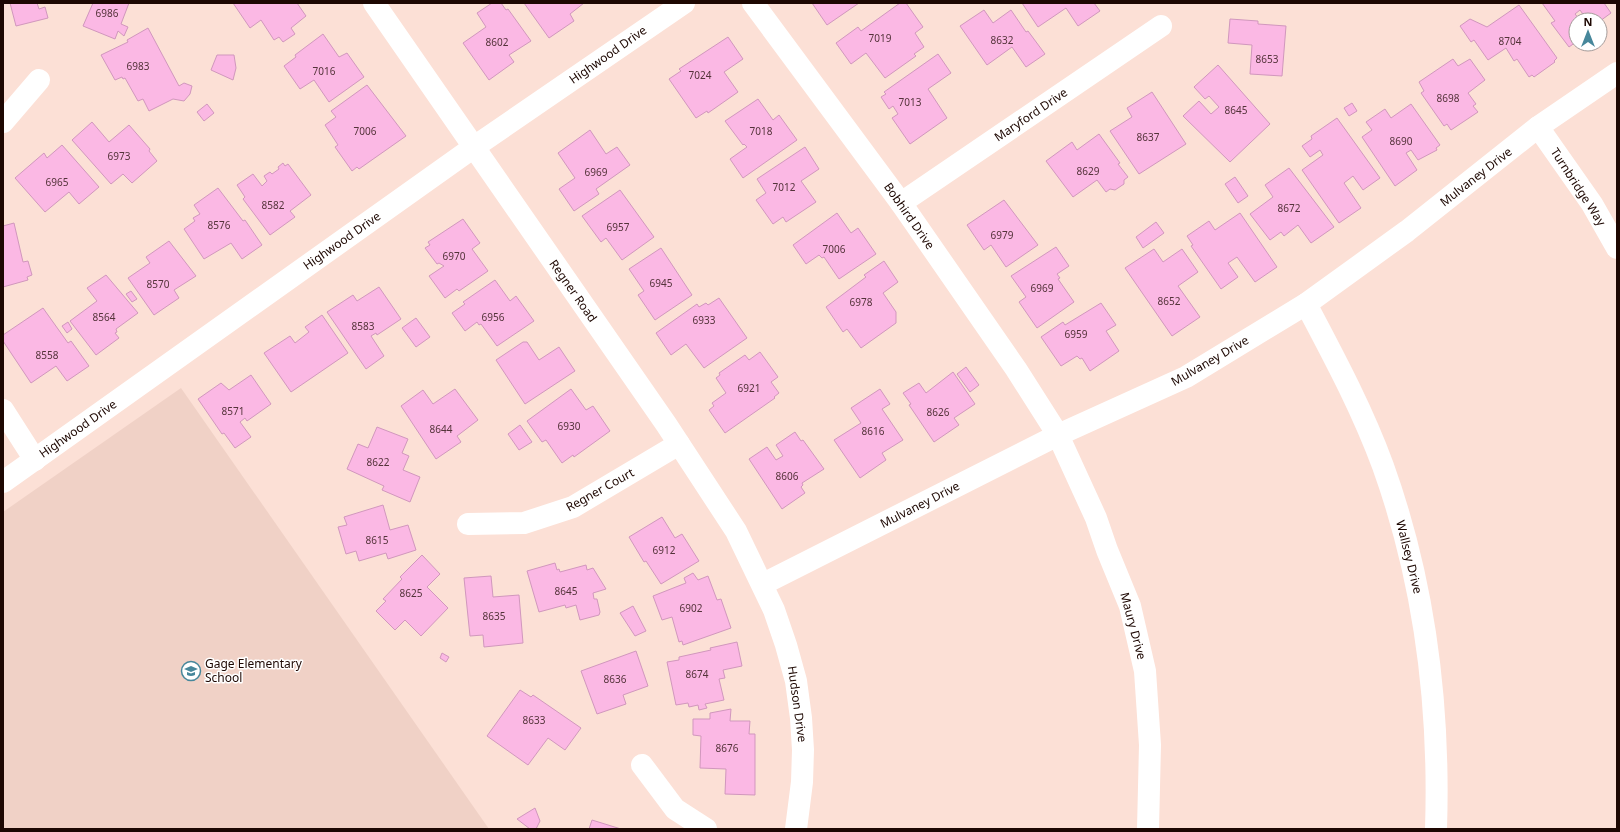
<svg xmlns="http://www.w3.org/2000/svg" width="1620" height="832" font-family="'Noto Sans',sans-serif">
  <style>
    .built { fill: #f0d1c6 }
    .building { fill: #fbb8e4; stroke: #d197bd }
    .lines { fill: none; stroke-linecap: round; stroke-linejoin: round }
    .minor { stroke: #fff; stroke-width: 22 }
    .labels { text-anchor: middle; stroke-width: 3; stroke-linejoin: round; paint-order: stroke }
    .number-label { font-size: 10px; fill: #54333a }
    .street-label { font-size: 12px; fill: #1d0702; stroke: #fff }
    .poi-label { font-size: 12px; fill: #1d0702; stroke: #fff; text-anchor: start }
  </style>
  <rect width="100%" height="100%" fill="#fce0d6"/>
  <polygon class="built" points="181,388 489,829 3,829 3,512"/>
  <g class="building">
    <polygon points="10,3 37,3 39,9 45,7 48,18 16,26"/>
    <polygon points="93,3 129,3 121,24 128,27 124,36 118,31 115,39 83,26"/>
    <polygon points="233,3 297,3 306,16 291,28 295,34 283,42 279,37 274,40 261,20 250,28"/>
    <polygon points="492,3 501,3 506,10 508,9 531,41 509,55 514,62 489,80 463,43 486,27 477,13"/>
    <polygon points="524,3 584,3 570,14 574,21 549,38"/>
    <polygon points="812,3 859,3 827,25"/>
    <polygon points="900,3 906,3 923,27 915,33 924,47 914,54 916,56 885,78 866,53 851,64 836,43 858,27 861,31"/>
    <polygon points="1022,3 1094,3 1100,11 1078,26 1066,8 1038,27"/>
    <polygon points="1542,3 1604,3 1611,13 1600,21 1587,20 1580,10 1575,14 1580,20 1576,20 1576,42 1569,47 1551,23 1555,21"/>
    <polygon points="1519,5 1557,58 1554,61 1555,62 1534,77 1532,75 1529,77 1517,59 1514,61 1506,48 1488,60 1474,40 1471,42 1460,26 1470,19 1487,27"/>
    <polygon points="984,10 993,23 1011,10 1026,32 1028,31 1045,54 1026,67 1012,47 987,65 960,26"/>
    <polygon points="1230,19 1258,21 1258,24 1286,26 1282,76 1250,74 1252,45 1228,43"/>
    <polygon points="148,28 179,86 184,83 192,86 190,94 184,101 173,99 149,111 143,99 138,101 125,78 123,79 122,77 115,80 101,55 128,42 127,40"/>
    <polygon points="323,34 339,57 347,53 364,77 329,102 314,80 300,89 284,66 296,57 295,55"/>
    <polygon points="728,37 743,59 724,72 738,92 708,113 707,111 696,118 669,79 681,71 679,69"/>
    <polygon points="938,54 951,73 928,89 947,118 910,144 892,118 898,114 893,106 889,109 881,97 886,94 884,92"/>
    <polygon points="217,55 234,55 236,68 233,80 211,70"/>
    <polygon points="1453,59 1458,66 1470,59 1485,80 1468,93 1476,104 1473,106 1478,112 1451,130 1447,124 1444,126 1421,93 1424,91 1419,82"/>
    <polygon points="1218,65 1270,124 1230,162 1183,116 1199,101 1211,114 1219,107 1209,96 1205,99 1194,87"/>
    <polygon points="367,85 406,136 359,169 357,167 352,171 335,147 338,145 325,125 336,117 331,111"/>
    <polygon points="1152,92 1186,144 1139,174 1110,131 1132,117 1127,108"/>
    <polygon points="758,99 773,120 779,115 797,140 743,178 730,159 747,147 744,144 743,145 725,121"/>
    <polygon points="1352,103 1357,111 1349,116 1344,108"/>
    <polygon points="207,104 214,113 204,121 197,112"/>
    <polygon points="1411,104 1440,145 1436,148 1437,150 1418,160 1411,150 1406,153 1417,170 1395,186 1362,137 1372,130 1366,122 1385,109 1391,118"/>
    <polygon points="1337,118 1380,178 1363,190 1353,176 1344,183 1361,208 1339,223 1302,170 1323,155 1320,150 1310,157 1302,146 1312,139 1311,136"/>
    <polygon points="92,122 109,142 129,125 150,149 149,151 157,161 132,183 123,174 111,184 72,140"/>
    <polygon points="590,130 606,154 617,147 630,165 596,189 599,194 574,211 559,189 575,178 558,153"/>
    <polygon points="1099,134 1120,163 1118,164 1128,177 1124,180 1124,184 1115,190 1110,189 1106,192 1097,180 1073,197 1046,161 1072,142 1077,150"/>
    <polygon points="62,145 99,187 79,204 69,192 45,212 15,178 44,153 47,158"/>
    <polygon points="805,147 819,169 801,181 816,202 786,222 783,217 773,224 756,200 766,193 757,179"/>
    <polygon points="283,163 285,166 288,164 311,195 290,211 295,217 270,235 243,199 245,197 237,185 253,174 262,186 267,181 264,176 270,172 272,174 279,169 278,167"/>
    <polygon points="1289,168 1334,227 1311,243 1298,225 1284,236 1281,232 1270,240 1250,214 1273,197 1265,185"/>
    <polygon points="1235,177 1248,196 1238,203 1225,184"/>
    <polygon points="218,188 243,221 245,220 262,245 242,259 231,243 204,259 184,229 195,221 193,218 200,214 194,205"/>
    <polygon points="620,190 654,237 622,260 606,238 601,242 582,216"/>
    <polygon points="1004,200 1038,245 1006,267 991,245 984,250 967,225"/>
    <polygon points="837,213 851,233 858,228 876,254 839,279 824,257 822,258 819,255 806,264 793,245"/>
    <polygon points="1240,213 1277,267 1255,282 1237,257 1228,263 1238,277 1221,289 1191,246 1193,245 1187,236 1209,221 1215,230"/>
    <polygon points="463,219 480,243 472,249 488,271 459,291 457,289 445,298 429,276 444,266 439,263 437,264 425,248 430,245 428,242"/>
    <polygon points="1156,222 1164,233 1143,248 1136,237"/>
    <polygon points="14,223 23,262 28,261 32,275 27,277 28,280 3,287 3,226"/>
    <polygon points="169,241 196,276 174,290 179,298 154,315 128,278 150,263 146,257"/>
    <polygon points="1056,247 1069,266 1057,274 1060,278 1058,279 1074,302 1037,328 1019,302 1026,297 1011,276"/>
    <polygon points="661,248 692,295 655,320 638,295 644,291 629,269"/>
    <polygon points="1154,249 1163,262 1182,249 1198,272 1178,286 1200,317 1172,336 1125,268"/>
    <polygon points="884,261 898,282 883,293 896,312 896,323 861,348 847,329 843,332 826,307 866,277 864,275"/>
    <polygon points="106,275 138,313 116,329 117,332 115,333 119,338 96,355 70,321 97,301 87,288"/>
    <polygon points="495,280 510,301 516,296 534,321 497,346 481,324 479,325 477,322 465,331 452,313 465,304 463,302"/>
    <polygon points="379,287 401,319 377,335 376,333 371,336 384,356 366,369 327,312 353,295 357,301"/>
    <polygon points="131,291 137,299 132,302 126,294"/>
    <polygon points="719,298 747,338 704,368 686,344 671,355 656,333 697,304 699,307 706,303 708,305"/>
    <polygon points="1101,303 1116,325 1106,331 1119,351 1090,371 1082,358 1080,359 1077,356 1061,366 1041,337 1063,322 1065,325"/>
    <polygon points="43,308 68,343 71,341 89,366 67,381 56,366 31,383 3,341 3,335"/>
    <polygon points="322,315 348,353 291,392 264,353 290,336 295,343 309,332 305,327"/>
    <polygon points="416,318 430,337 416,347 402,328"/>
    <polygon points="68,322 72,329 67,333 62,326"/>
    <polygon points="523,342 527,342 539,360 559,347 575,371 525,404 496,360"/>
    <polygon points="760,352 778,377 771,382 779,393 774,397 775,398 725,433 709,410 714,406 712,403 726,393 716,378 720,375 719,373 745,355 749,360"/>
    <polygon points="966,367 979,385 970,392 957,374"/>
    <polygon points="953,372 975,404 954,418 959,425 934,442 909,405 911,404 903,393 919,383 926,393"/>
    <polygon points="251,375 271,404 247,421 245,418 240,422 251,437 235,448 224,433 222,434 198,399 221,383 229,390"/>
    <polygon points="455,389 478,420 457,436 461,442 436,459 401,406 423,390 433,404"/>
    <polygon points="571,389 586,410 593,406 610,431 574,457 573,455 562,463 546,440 542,442 527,421"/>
    <polygon points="880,389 890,404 882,409 903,440 882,453 886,460 860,478 834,440 861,423 851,408"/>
    <polygon points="520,425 532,442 519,450 508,434"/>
    <polygon points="377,427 408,439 402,453 409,456 403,470 420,477 410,502 382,490 384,486 347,469 358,444 368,448"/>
    <polygon points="795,432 801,441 803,440 824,469 802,483 803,485 801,487 805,493 782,509 749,459 767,447 776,460 783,456 776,445"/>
    <polygon points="383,505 390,530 408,525 416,550 388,559 386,553 359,561 356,551 346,554 338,527 347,525 344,517"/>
    <polygon points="662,517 675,538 682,534 699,561 661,584 646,561 644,562 629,537"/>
    <polygon points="422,555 440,574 427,587 448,608 421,636 405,620 395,630 376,611 386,601 383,599 402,579 400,577"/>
    <polygon points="555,563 557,570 559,569 560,572 586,565 587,570 593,568 606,589 593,593 594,599 597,599 600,612 599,615 580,620 576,605 566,608 565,605 539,612 527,571"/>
    <polygon points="693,573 698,580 708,576 717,600 721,599 731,628 683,645 682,641 679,642 672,617 662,620 653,596 686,583 684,578"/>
    <polygon points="491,576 493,597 519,595 523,643 484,647 483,635 470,636 464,578"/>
    <polygon points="633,606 646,631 635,636 620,613"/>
    <polygon points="737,642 742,666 723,670 725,678 719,679 724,700 705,704 707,708 699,710 698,705 689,707 688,703 676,705 667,662 679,660 679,657 711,650 710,648"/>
    <polygon points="636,651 648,686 623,695 626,704 597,714 581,671"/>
    <polygon points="442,653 449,657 446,662 440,658"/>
    <polygon points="520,690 531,697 533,695 581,728 565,750 548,738 528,765 487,736"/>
    <polygon points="731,709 730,721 750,721 749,734 755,734 755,795 725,794 726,769 700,768 701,736 693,735 693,719 710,719 710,713"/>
    <polygon points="535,808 540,821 536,829 530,829 517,819"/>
    <polygon points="592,820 621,829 589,829"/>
  </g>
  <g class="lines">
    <g class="minor">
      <polyline points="374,3 666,424 736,531 774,610 786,645 796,681 801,718 803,750 802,782 796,829"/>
      <polyline points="753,3 901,203 1016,369 1058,435 1096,518 1107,550 1130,606 1145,671 1150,745 1148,829"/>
      <polyline points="3,122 39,80"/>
      <polyline points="1538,127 1592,204 1617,248"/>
      <polyline points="901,203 1161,26"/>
      <path d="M1306 304C1334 357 1362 409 1383 466 1425 583 1440 705 1436 829"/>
      <polyline points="3,410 35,460"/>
      <polyline points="3,482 474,147 684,3"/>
      <polyline points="468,524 524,523 573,507 679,444"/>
      <polyline points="763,584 1058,435 1186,377 1306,304 1407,231 1538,127 1617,73"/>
      <polyline points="642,765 675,809 706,829"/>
    </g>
  </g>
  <defs>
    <g id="school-ring" transform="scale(1)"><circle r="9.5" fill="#fff" stroke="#47879b" stroke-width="1.5"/><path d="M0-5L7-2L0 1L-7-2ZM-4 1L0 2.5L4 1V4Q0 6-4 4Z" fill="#47879b"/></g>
  </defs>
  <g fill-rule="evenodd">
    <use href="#school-ring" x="191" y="671"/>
  </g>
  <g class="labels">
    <g class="number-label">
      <text x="107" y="17">6986</text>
      <text x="880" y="42">7019</text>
      <text x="1002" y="44">8632</text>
      <text x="1510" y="45">8704</text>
      <text x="497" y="46">8602</text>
      <text x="1267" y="63">8653</text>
      <text x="138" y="70">6983</text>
      <text x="324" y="75">7016</text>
      <text x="700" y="79">7024</text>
      <text x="1448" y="102">8698</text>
      <text x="910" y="106">7013</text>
      <text x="1236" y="114">8645</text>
      <text x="365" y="135">7006</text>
      <text x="761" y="135">7018</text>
      <text x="1148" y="141">8637</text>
      <text x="1401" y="145">8690</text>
      <text x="119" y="160">6973</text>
      <text x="1088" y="175">8629</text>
      <text x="596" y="176">6969</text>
      <text x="57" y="186">6965</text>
      <text x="784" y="191">7012</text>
      <text x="273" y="209">8582</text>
      <text x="1289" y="212">8672</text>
      <text x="219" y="229">8576</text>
      <text x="618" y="231">6957</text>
      <text x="1002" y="239">6979</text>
      <text x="834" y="253">7006</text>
      <text x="454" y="260">6970</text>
      <text x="661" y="287">6945</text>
      <text x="158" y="288">8570</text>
      <text x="1042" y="292">6969</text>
      <text x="1169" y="305">8652</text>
      <text x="861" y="306">6978</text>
      <text x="104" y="321">8564</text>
      <text x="493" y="321">6956</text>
      <text x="704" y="324">6933</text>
      <text x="363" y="330">8583</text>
      <text x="1076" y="338">6959</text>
      <text x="47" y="359">8558</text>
      <text x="749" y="392">6921</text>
      <text x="233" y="415">8571</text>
      <text x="938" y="416">8626</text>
      <text x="569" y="430">6930</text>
      <text x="441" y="433">8644</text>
      <text x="873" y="435">8616</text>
      <text x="378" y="466">8622</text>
      <text x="787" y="480">8606</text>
      <text x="377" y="544">8615</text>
      <text x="664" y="554">6912</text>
      <text x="566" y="595">8645</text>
      <text x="411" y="597">8625</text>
      <text x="691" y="612">6902</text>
      <text x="494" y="620">8635</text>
      <text x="697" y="678">8674</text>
      <text x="615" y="683">8636</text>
      <text x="534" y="724">8633</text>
      <text x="727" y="752">8676</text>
    </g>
    <g class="street-label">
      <text transform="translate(608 55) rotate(-35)" y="4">Highwood Drive</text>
      <text transform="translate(1031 115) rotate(-34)" y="4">Maryford Drive</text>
      <text transform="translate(1476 177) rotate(-38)" y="4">Mulvaney Drive</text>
      <text transform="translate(1578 187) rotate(57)" y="4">Turnbridge Way</text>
      <text transform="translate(909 216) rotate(55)" y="4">Bobhird Drive</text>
      <text transform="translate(342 241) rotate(-35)" y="4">Highwood Drive</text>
      <text transform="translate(573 291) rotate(55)" y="4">Regner Road</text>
      <text transform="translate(1210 361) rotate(-30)" y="4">Mulvaney Drive</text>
      <text transform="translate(78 429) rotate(-35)" y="4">Highwood Drive</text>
      <text transform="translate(600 490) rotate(-29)" y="4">Regner Court</text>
      <text transform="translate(920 505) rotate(-27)" y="4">Mulvaney Drive</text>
      <text transform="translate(1409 557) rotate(76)" y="4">Wallsey Drive</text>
      <text transform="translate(1133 626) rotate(75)" y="4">Maury Drive</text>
      <text transform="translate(797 704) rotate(82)" y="4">Hudson Drive</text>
    </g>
    <g class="poi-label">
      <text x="205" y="668">Gage Elementary<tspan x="205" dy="14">School</tspan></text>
    </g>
  </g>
  <rect width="1620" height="832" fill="none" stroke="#1d0702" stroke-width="8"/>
  <g transform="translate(1588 32)"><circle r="19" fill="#ffffff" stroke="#a59c9a"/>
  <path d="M0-3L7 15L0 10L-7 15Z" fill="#47879b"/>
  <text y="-6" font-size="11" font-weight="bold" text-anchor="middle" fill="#1d0702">N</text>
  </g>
</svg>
